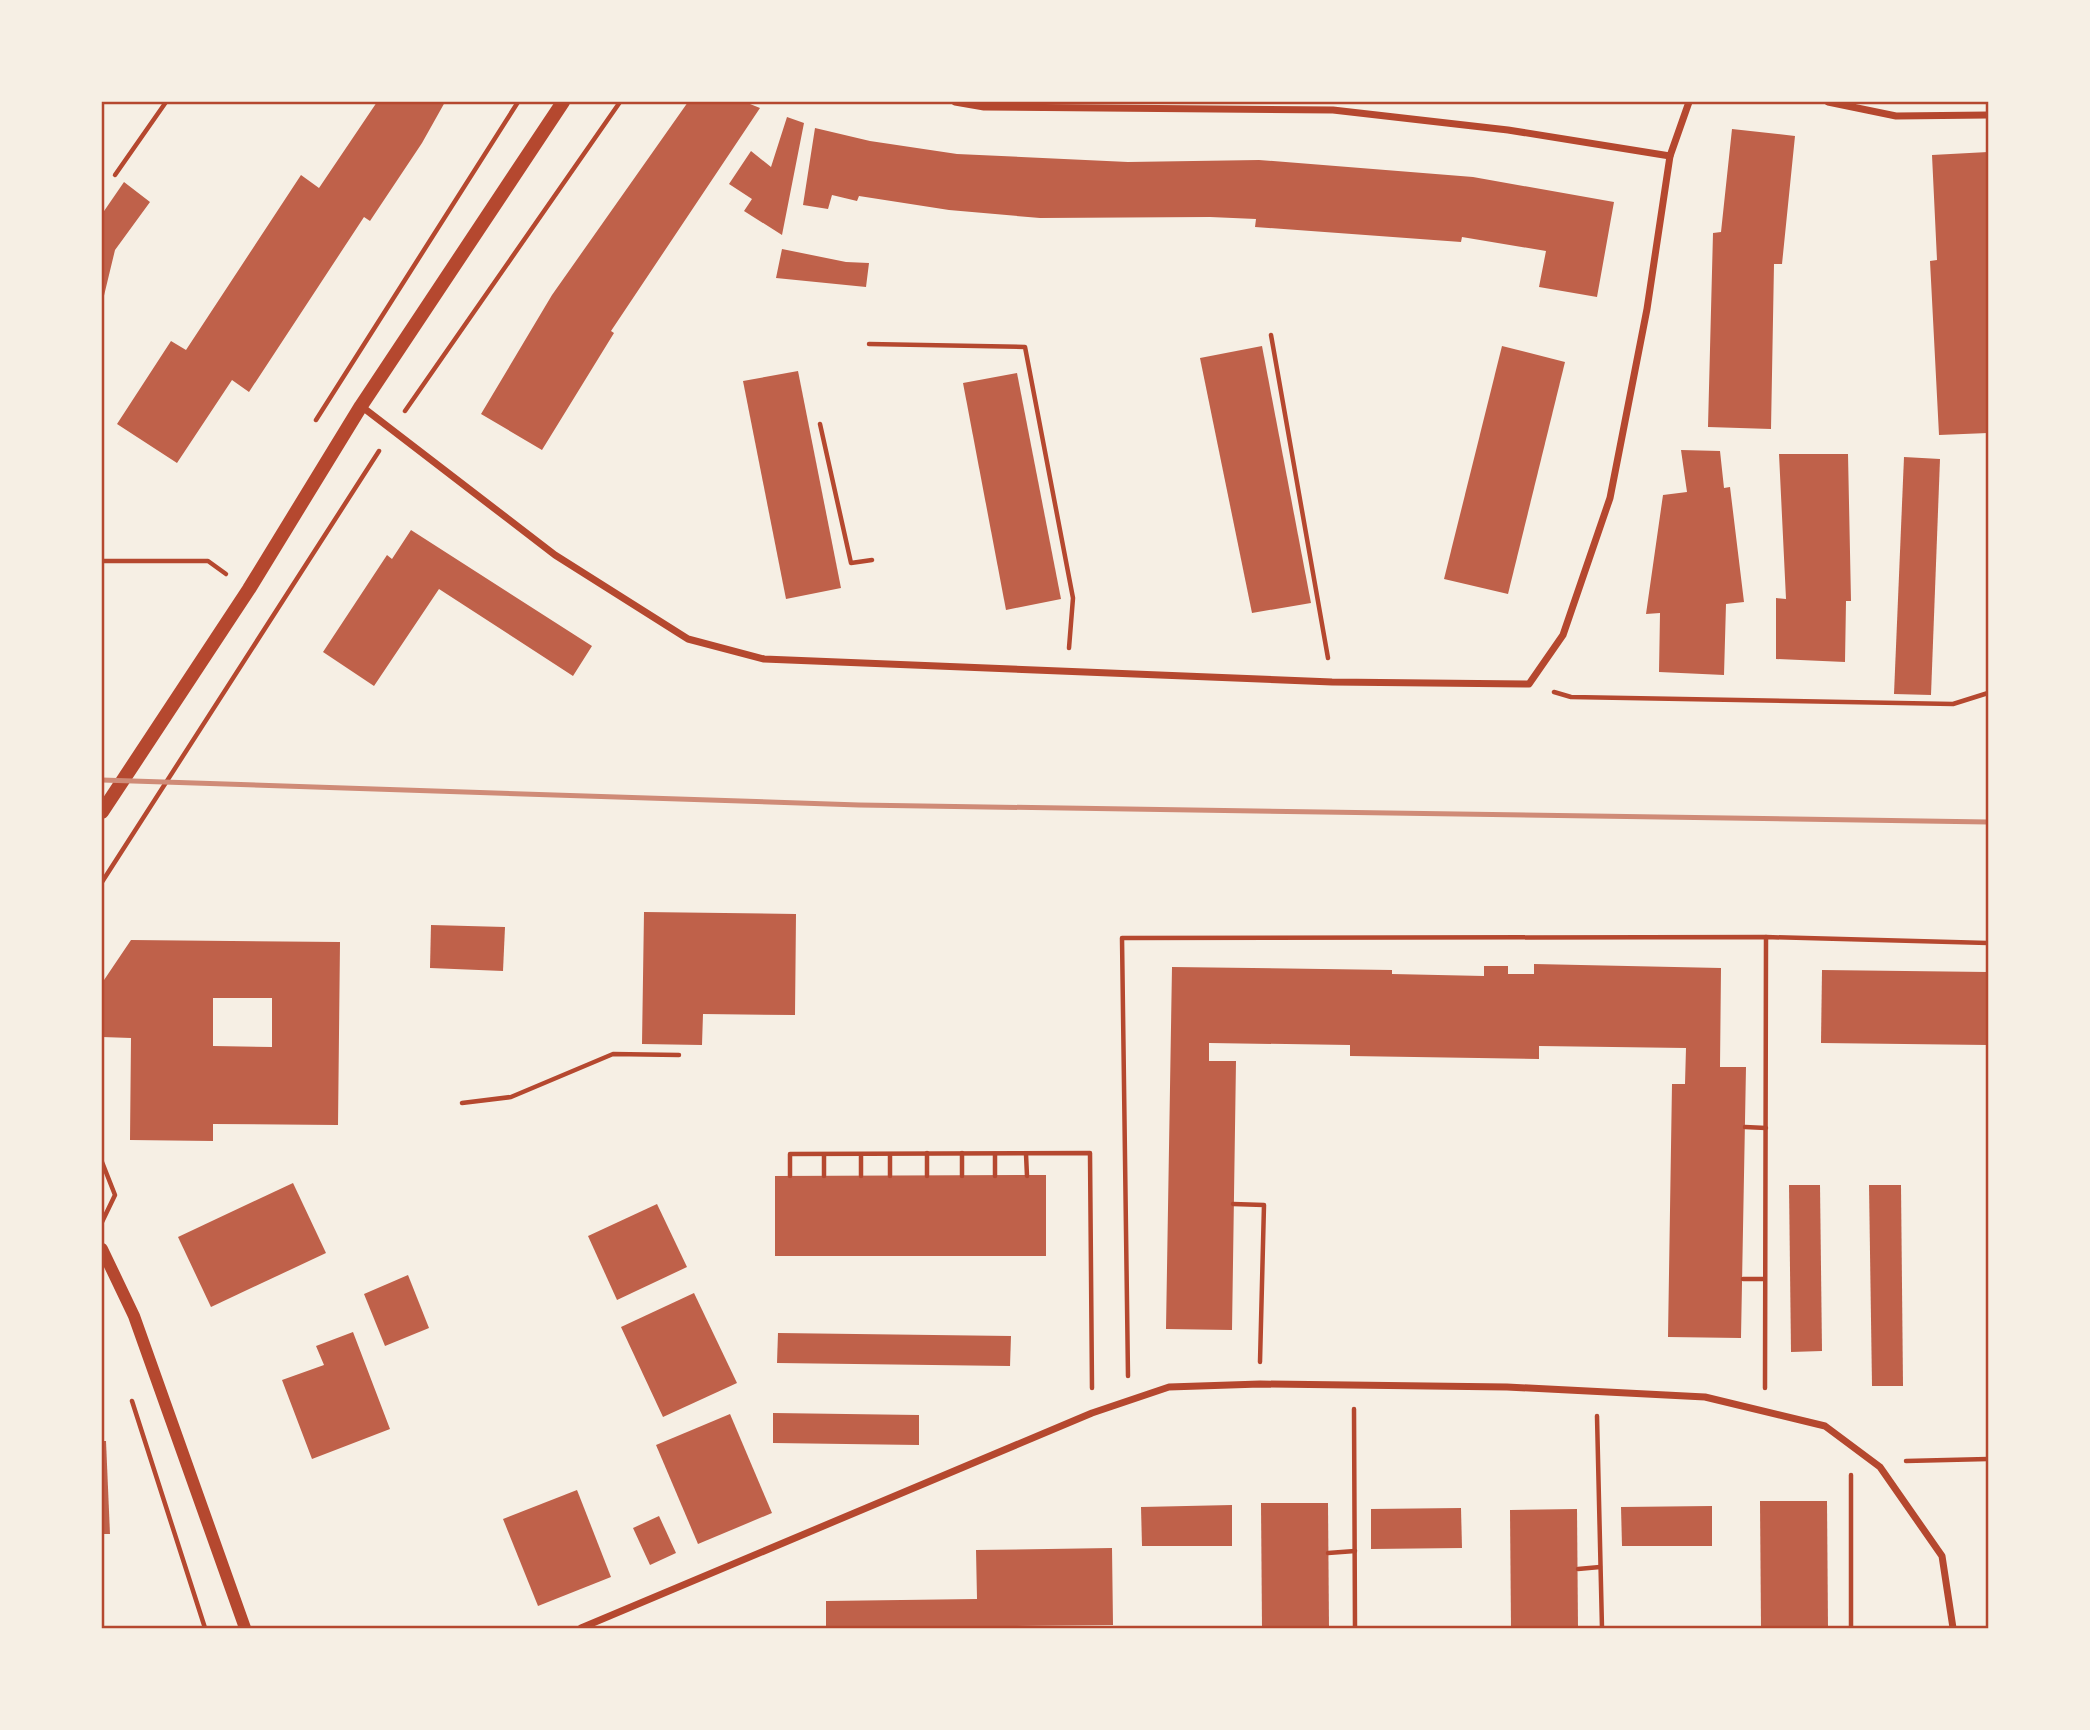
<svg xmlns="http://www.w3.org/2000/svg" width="2090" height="1730" font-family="Commissioner,sans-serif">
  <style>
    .building { fill: #bf614a; fill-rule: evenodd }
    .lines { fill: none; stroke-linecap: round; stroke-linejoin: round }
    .path { stroke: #b5482f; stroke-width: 4.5 }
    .minor { stroke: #b5482f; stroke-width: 7 }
    .tertiary { stroke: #b5482f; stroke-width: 12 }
    .secondary { stroke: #b5482f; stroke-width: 14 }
    .rail { stroke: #cf8b77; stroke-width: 5 }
    .neatline { fill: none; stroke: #b5482f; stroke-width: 2.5 }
  </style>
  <rect width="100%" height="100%" fill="#f6efe4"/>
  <g class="building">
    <polygon points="377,102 445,102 422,143 370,221 364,217 249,392 232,380 177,463 117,424 171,341 186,350 301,175 319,188"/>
    <polygon points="688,102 745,102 760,108 611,331 614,333 542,450 481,414 552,295"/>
    <polygon points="787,117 804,123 782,235 744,211 752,199 729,184 751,151 771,167"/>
    <polygon points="815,128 870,141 957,154 1128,162 1259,160 1473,177 1614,202 1597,297 1539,287 1546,251 1462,237 1461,242 1255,227 1256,219 1210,217 1040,218 949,210 859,196 857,201 832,195 828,209 803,205"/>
    <polygon points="1732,129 1795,136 1782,264 1774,264 1771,429 1708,427 1713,233 1721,232"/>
    <polygon points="1988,152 1988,433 1939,435 1930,261 1937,260 1932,155"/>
    <polygon points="124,182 150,202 115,250 102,304 102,214"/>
    <polygon points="782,249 846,262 869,263 866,287 776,278"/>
    <polygon points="1262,346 1311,603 1252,613 1200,358"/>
    <polygon points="1502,346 1565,362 1508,594 1444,579"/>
    <polygon points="798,371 841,588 786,599 743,381"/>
    <polygon points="1017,373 1061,599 1006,610 963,383"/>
    <polygon points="1681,450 1720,451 1724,488 1730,487 1744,602 1726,604 1724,675 1659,672 1660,613 1646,614 1663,495 1687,492"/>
    <polygon points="1779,454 1848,454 1851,601 1846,601 1845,662 1776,659 1776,598 1786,599"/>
    <polygon points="1904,457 1940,459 1931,695 1894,694"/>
    <polygon points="411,530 592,646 573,676 439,589 374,686 323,652 387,555 392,559"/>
    <polygon points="644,912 796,914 795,1015 703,1014 702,1045 642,1044"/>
    <polygon points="431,925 505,927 503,971 430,968"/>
    <path d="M131 940 340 942 338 1125 213 1124V1141L130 1140 131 1038 102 1037V983ZM213 998H272V1047L213 1046Z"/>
    <polygon points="1534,964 1721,968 1720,1067 1746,1067 1741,1338 1668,1337 1672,1084 1685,1084 1686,1048 1539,1046 1539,1059 1350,1056 1350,1045 1209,1043 1209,1061 1236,1061 1232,1330 1166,1329 1172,967 1392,970 1392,974 1484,976 1484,966 1508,966 1508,974 1534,974"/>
    <polygon points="1822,970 1988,972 1988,1045 1821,1043"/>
    <polygon points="1046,1175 1046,1256 775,1256 775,1176"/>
    <polygon points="293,1183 326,1253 211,1307 178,1237"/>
    <polygon points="1789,1185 1820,1185 1822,1351 1791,1352"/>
    <polygon points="1869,1185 1901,1185 1903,1386 1872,1386"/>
    <polygon points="657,1204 687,1267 617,1300 588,1236"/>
    <polygon points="408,1275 429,1328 385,1346 364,1294"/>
    <polygon points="694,1293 737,1383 663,1417 621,1327"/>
    <polygon points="353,1332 390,1429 312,1459 282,1380 324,1365 316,1346"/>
    <polygon points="778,1333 1011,1336 1010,1366 777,1363"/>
    <polygon points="773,1413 919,1415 919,1445 773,1443"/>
    <polygon points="730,1414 772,1513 698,1544 656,1445"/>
    <polygon points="102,1441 106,1441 110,1534 102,1534"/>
    <polygon points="577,1490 611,1577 538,1606 503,1519"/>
    <polygon points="1760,1501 1827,1501 1828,1628 1761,1628"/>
    <polygon points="1261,1503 1328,1503 1329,1628 1262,1628"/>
    <polygon points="1232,1505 1232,1546 1142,1546 1141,1507"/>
    <polygon points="1712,1506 1712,1546 1622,1546 1621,1507"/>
    <polygon points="1461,1508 1462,1548 1371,1549 1371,1509"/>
    <polygon points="1577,1509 1578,1628 1511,1628 1510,1510"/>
    <polygon points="659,1516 676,1553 650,1565 633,1528"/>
    <polygon points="1112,1548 1113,1625 826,1628 826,1601 977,1599 976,1550"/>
  </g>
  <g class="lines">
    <g class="path">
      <polyline points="115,175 166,102"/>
      <polyline points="1271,335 1328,658"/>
      <polyline points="869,344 1025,347 1073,598 1069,648"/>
      <polyline points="405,411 620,102"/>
      <polyline points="316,420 518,102"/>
      <polyline points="820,424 851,563 872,560"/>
      <polyline points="102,561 208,561 226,574"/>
      <polyline points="1554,692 1571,697 1953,704 1988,693"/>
      <polyline points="102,882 379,451"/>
      <polyline points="462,1103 511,1097 613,1054 679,1055"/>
      <polyline points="1745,1127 1766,1128"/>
      <polyline points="927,1153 927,1176"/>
      <polyline points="962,1153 962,1176"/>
      <polyline points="995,1154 995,1176"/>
      <polyline points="1026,1154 1027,1176"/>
      <polyline points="824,1155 824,1176"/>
      <polyline points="861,1155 861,1176"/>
      <polyline points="890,1155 890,1176"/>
      <polyline points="102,1162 115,1195 102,1222"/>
      <polyline points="790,1176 790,1154 1090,1153 1092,1388"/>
      <polyline points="1233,1204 1264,1205 1260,1362"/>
      <polyline points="1743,1279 1764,1279"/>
      <polyline points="1128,1376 1122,938 1766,937 1988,943"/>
      <polyline points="1765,1388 1766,937"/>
      <polyline points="132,1401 205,1628"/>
      <polyline points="1354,1409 1355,1628"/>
      <polyline points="1597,1416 1602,1628"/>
      <polyline points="1906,1461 1988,1459"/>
      <polyline points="1851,1475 1851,1628"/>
      <polyline points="1328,1553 1355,1551"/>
      <polyline points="1578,1569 1600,1567"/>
    </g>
    <g class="minor">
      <polyline points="955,102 984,107 1333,110 1508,130 1670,156"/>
      <polyline points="1828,102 1896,116 1988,115"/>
      <polyline points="361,406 555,555 688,639 764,659 1332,682 1529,684 1563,635 1610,498 1647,309 1670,156 1689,102"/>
      <polyline points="581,1628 1092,1413 1169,1387 1260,1384 1507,1387 1705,1397 1825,1426 1880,1467 1942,1556 1953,1628"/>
    </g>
    <polyline class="tertiary" points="102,1249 134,1316 245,1628"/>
    <polyline class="secondary" points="102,812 249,589 361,406 563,102"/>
    <polyline class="rail" points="102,780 859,805 1988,822"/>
  </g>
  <rect width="2090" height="1730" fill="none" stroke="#f6efe4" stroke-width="206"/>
  <rect x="103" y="103" width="1884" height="1524" class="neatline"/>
</svg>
